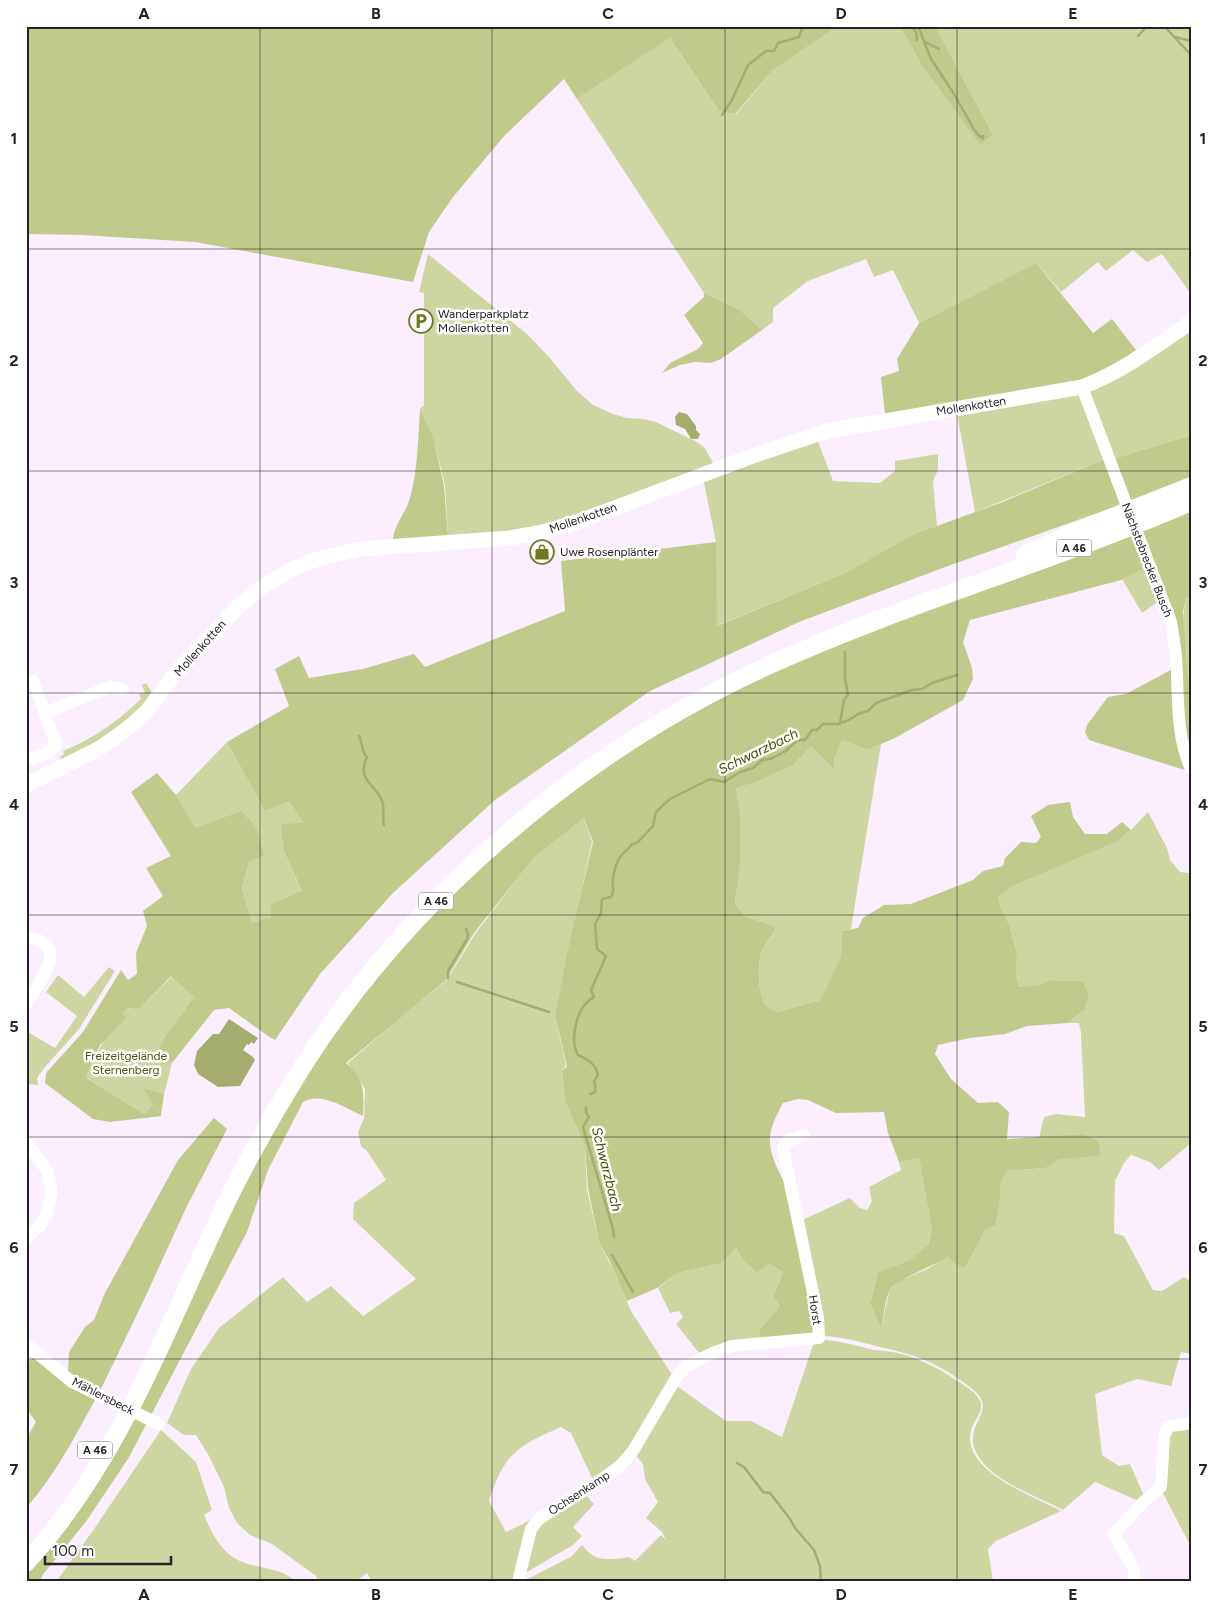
<svg xmlns="http://www.w3.org/2000/svg" width="1217" height="1608" font-family="Figtree,sans-serif">
  <style>
    .green { fill: #cdd6a0 }
    .forest { fill: #c0ca8a }
    .water { fill: #a4ad6e }
    .lines { fill: none; stroke-linecap: round; stroke-linejoin: round }
    .stream { stroke: #a4ad6e; stroke-width: 2.5 }
    .minor { stroke: #fff; stroke-width: 12 }
    .major { stroke: #fff; stroke-width: 15 }
    .highway { stroke: #fff; stroke-width: 18 }
    .grid { fill: none; stroke: #262228; stroke-width: 1; stroke-opacity: 0.55 }
    .labels { text-anchor: middle; stroke-width: 5; stroke-linejoin: round; paint-order: stroke }
    .shield { fill: #fff; stroke: #676468; stroke-width: 1 }
    .shield-label { font-size: 11px; font-weight: bold; fill: #262228 }
    .poi-label { font-size: 12px; fill: #262228; stroke: #fff; text-anchor: start }
    .street-label { font-size: 12px; fill: #262228; stroke: #fff }
    .park-label { font-size: 12px; fill: #4d5509; stroke: #fff }
    .water-label { font-size: 14px; font-style: italic; fill: #484f00; stroke: #fff }
    .neatline { fill: none; stroke: #262228; stroke-width: 2 }
    .grid-label { font-size: 16px; text-anchor: middle; font-weight: bold; fill: #262228 }
  </style>
  <rect width="100%" height="100%" fill="#fbefff"/>
  <g class="green">
    <polygon points="838,26 900,26 922,66 980,145 993,135 935,26 1191,26 1191,294 1162,254 1147,262 1133,250 1106,271 1098,262 1061,292 1036,263 919,323 893,270 874,277 866,259 808,281 773,308 773,322 762,330 740,310 704,293 577,99 670,38 719,111 736,114 772,71"/>
    <polygon points="428,254 527,334 549,357 577,391 593,405 613,414 627,418 644,419 656,422 697,442 705,448 714,465 536,529 448,536 445,485 433,438 420,409 424,405 424,293 419,292"/>
    <polygon points="1191,328 1191,435 1113,459 1088,390"/>
    <polygon points="1080,391 1105,459 975,512 957,414"/>
    <polygon points="817,439 833,481 880,483 895,471 895,461 938,454 938,470 933,481 937,526 915,535 845,573 716,626 716,542 703,478"/>
    <polygon points="1145,568 1160,600 1142,613 1122,579"/>
    <path d="M1191 597V692C1184 664 1180 626 1186 598Z"/>
    <path d="M146 683 153 694 141 710 83 752 62 762 60 756 64 755 63 751C94 738 117 722 141 699L139 694 145 692 142 685Z"/>
    <path d="M842 740 867 750 881 744 851 929 842 931 841 958 820 1000 778 1012C774 1010 768 1007 765 1004 757 995 758 961 762 950 766 942 773 936 776 927L745 916 735 903C739 864 741 826 736 787L761 780 793 765 811 747 834 769V759Z"/>
    <polygon points="227,742 265,811 289,800 305,824 280,824 284,852 302,892 270,905 271,917 252,924 242,888 249,862 241,811 195,829 176,795"/>
    <path d="M1148 812 1167 848 1170 860 1180 872 1189 873 1191 876V1143L1159 1170 1150 1162 1131 1155 1124 1163 1115 1181 1114 1233 1124 1236 1153 1290 1162 1291 1184 1277 1191 1281V1354L1181 1352 1171 1386 1137 1379 1095 1394 1102 1455 1119 1466 1130 1464 1145 1498 1141 1502 1095 1482 1063 1510C1035 1495 991 1482 976 1452 965 1430 987 1416 982 1401 979 1393 970 1387 963 1382 953 1375 942 1368 931 1363 915 1355 897 1351 880 1347 860 1342 841 1336 821 1336L800 1221 850 1198 860 1208 867 1210 872 1201 869 1187 901 1170 899 1162 919 1157 932 1230 928 1245 909 1262 878 1272 870 1304 881 1327 890 1289 900 1281 927 1269 948 1257 965 1268 1000 1201 1001 1182 1007 1171 1046 1168 1058 1160 1101 1154 1083 1134 1039 1138 1044 1117 1056 1114 1085 1117 1081 1033 1079 1023H1068L1085 1009 1089 994 1083 981 1050 980 1040 985 1019 987 1016 974 1017 954 1010 927 1001 909 998 897 1013 886 1118 840 1131 830Z"/>
    <path d="M584 818 592 842 555 1015 566 1065 562 1071 565 1101 585 1146 587 1189 599 1242 617 1278 631 1311 674 1378 630 1453 594 1482 571 1433 561 1427C518 1446 504 1453 489 1501L506 1532 533 1519 513 1582H372L367 1573 355 1582H319L316 1576 272 1544 250 1535 237 1523 229 1508 224 1487 209 1456 196 1435H184L167 1423 191 1369 219 1328 283 1277 307 1302 331 1286 363 1316 416 1279 353 1219 354 1203 386 1180 367 1151 361 1146 358 1132 364 1118 365 1089 348 1063 402 1016 447 980 475 934 535 855Z"/>
    <polygon points="109,967 115,971 79,1029 45,1067 37,1078 38,1085 26,1084 26,1031 55,1048 77,1016 46,992 58,975 84,997"/>
    <path d="M172 976 194 997 165 1036 156 1055 172 1063 164 1094 144 1089 153 1105 144 1114 86 1078C94 1062 112 1016 128 1009 131 1007 136 1008 140 1008Z"/>
    <polygon points="736,1248 744,1261 757,1271 769,1264 783,1272 773,1298 780,1306 759,1330 761,1339 700,1354 676,1324 683,1317 679,1311 670,1313 658,1288 677,1273 722,1263"/>
    <path d="M815 1339C836 1340 854 1345 874 1350 881 1351 887 1351 893 1352 917 1357 939 1368 959 1382 967 1387 974 1391 979 1399 986 1409 974 1420 971 1430 961 1472 1034 1496 1061 1511L996 1541 988 1549 993 1582H522L572 1556 582 1545C595 1563 610 1560 629 1557L635 1561 661 1535 666 1541 662 1532 646 1518 658 1502 645 1479 643 1464 634 1453 674 1384 726 1421H751L782 1437Z"/>
    <polygon points="1191,1427 1191,1547 1163,1493 1168,1432"/>
    <path d="M161 1430 196 1462 212 1510 204 1515C212 1534 223 1556 245 1563 262 1569 282 1568 296 1582H56L94 1529Z"/>
    <polygon points="584,1493 594,1504 573,1527 582,1536 573,1545 522,1575 537,1523"/>
  </g>
  <g class="forest">
    <polygon points="26,26 838,26 772,71 735,114 719,111 670,38 577,99 564,79 505,135 453,197 429,232 413,282 195,242 82,235 26,234"/>
    <polygon points="900,26 935,26 993,135 980,145 922,66"/>
    <polygon points="1036,263 1093,333 1112,319 1136,350 1116,364 1081,381 885,415 881,377 899,371 897,359 919,323"/>
    <polygon points="704,293 740,310 762,330 721,359 711,363 695,362 680,365 662,373 670,363 698,349 703,343 684,315 704,297"/>
    <path d="M420 409 433 437 444 486 448 536 393 540C394 524 406 513 410 498 418 469 418 438 420 409Z"/>
    <polygon points="1191,435 1191,477 1131,502 1113,459"/>
    <polygon points="1105,459 1120,505 948,566 799,622 650,691 495,800 393,893 320,974 275,1040 268,1036 229,1008 214,1010 172,1063 156,1055 165,1036 194,997 171,976 140,1008 129,1008 122,1013 126,1018 100,1045 86,1078 144,1114 153,1105 143,1088 164,1094 161,1116 110,1122 93,1119 45,1083 46,1073 83,1032 121,970 128,980 137,974 136,953 147,926 143,911 163,896 146,868 171,856 131,792 157,773 176,795 195,828 241,811 256,827 264,855 249,862 242,888 252,923 271,917 270,905 302,891 284,852 280,824 304,823 289,801 265,811 227,742 289,706 275,669 299,656 309,678 363,669 414,654 425,667 565,611 561,561 716,542 717,626 845,573 915,534 1000,503"/>
    <polygon points="1191,509 1191,597 1186,598 1183,612 1187,673 1191,692 1191,772 1089,740 1085,732 1087,725 1108,697 1126,694 1180,665 1140,529"/>
    <path d="M1132 533 1145 568 1121 580 970 620 963 642 972 668 973 679 963 700 895 738 867 750 842 740 834 759V769L811 747 793 765 761 780 736 788 740 816V860L735 903 745 916 776 927C773 935 766 942 762 950 758 961 757 994 765 1004 768 1007 774 1010 778 1012L820 1000 841 957 842 931 858 928 863 918 884 905 911 904 973 880 983 871 1003 866 1005 858 1021 842 1036 843 1041 837 1031 816 1048 805 1070 802 1073 817 1085 834H1107L1122 822 1131 830 1117 841 1013 886 998 897 1001 908 1010 927 1017 954 1016 974 1019 987 1040 985 1050 980 1083 981 1089 994 1085 1009 1068 1023 1027 1026 1005 1034 970 1038 938 1045 935 1054 951 1079 978 1103 998 1102 1009 1112 1007 1139 1083 1134 1098 1141 1101 1155 1058 1160 1046 1168 1007 1171 1001 1182 1000 1201 995 1225 985 1230 965 1268 956 1264 948 1257C937 1264 894 1281 890 1290 886 1296 883 1319 881 1328L870 1304 878 1272 909 1261 928 1245 932 1230 919 1158 899 1162 888 1133 884 1112 836 1113 808 1100 798 1099 783 1103C765 1136 766 1146 783 1180L818 1335 761 1339 759 1330 780 1306 773 1298 783 1272 769 1264 757 1272 744 1261 736 1248 722 1263 677 1273 657 1288 627 1301 609 1260 599 1242 588 1188 585 1146 565 1101 562 1071 567 1066 555 1015 569 945 593 842 584 818 535 856 474 933 446 980 346 1063C365 1079 364 1093 363 1116 345 1108 322 1091 303 1102L268 1170 247 1232 128 1459 85 1523 44 1573 39 1582H26V1569L76 1509 287 1099 396 949 448 894 612 756 772 667Z"/>
    <polygon points="214,1118 227,1129 187,1206 142,1304 100,1391 68,1372 69,1352 85,1327 94,1320 105,1293 178,1160"/>
    <path d="M37 1356 96 1398C75 1437 55 1475 26 1508V1439L36 1422 26 1408V1363Z"/>
  </g>
  <g class="water">
    <polygon points="679,412 687,414 696,426 696,430 700,434 698,439 691,439 685,429 676,425 675,417"/>
    <polygon points="229,1019 258,1038 254,1044 251,1042 249,1045 247,1044 243,1050 253,1057 255,1060 240,1086 218,1087 198,1074 194,1065 197,1051 213,1034 219,1034"/>
  </g>
  <g class="lines">
    <g class="stream">
      <polyline points="918,26 931,59 954,94 975,131 980,137 983,136 983,139"/>
      <polyline points="1164,26 1191,55"/>
      <polyline points="912,27 916,32 917,40"/>
      <polyline points="1138,36 1147,26"/>
      <polyline points="1175,37 1191,41"/>
      <polyline points="925,42 939,49"/>
      <polyline points="722,115 732,100 748,65 766,51 774,51 778,43 799,37 802,28 806,26"/>
      <polyline points="840,723 844,700 848,695 845,679 845,652"/>
      <path d="M359 736C363 743 361 751 367 757 356 781 376 784 382 801 385 807 382 817 384 825"/>
      <polyline points="448,978 448,971 467,939 468,935 466,929"/>
      <polyline points="457,982 549,1012"/>
      <path d="M590 1094 595 1092C596 1088 596 1086 594 1081L598 1075C596 1064 587 1059 578 1055 569 1039 577 1005 594 997L591 990C596 979 601 968 606 956L597 949 595 924 601 913 602 899 611 897C616 890 611 886 613 878 614 871 616 862 621 856 624 851 627 852 631 845L638 842 653 826 656 812 670 799 710 779 724 782 740 772 753 768 762 760 770 759 786 751 797 740H805L812 730H817L823 724H838L849 720 858 714 868 711 876 703 912 690 922 689 932 683 957 675"/>
      <polyline points="586,1107 586,1112 589,1117 583,1127 613,1229 614,1237"/>
      <polyline points="612,1255 633,1292"/>
      <polyline points="737,1463 744,1467 763,1492 770,1493 790,1519 795,1528 814,1550 820,1566 821,1582"/>
    </g>
    <g class="minor">
      <path d="M1082 387 1171 622C1173 634 1175 646 1176 657 1179 695 1175 733 1191 769"/>
      <polyline points="33,681 45,713 110,687 123,689"/>
      <path d="M26 760C36 757 51 754 56 745L45 713"/>
      <path d="M26 937C73 943 40 981 26 1004"/>
      <polyline points="26,1143 47,1170 52,1192 46,1217 39,1227 26,1238"/>
      <polyline points="26,1344 72,1382 159,1424"/>
      <polyline points="518,1582 531,1529 539,1519 602,1479 621,1465 633,1451 676,1378 686,1366 713,1353 732,1346 819,1338 818,1317 783,1149 787,1141 804,1135"/>
      <path d="M1135 1582 1134 1569 1114 1534 1142 1503 1161 1487 1164 1437 1168 1427C1175 1424 1184 1426 1191 1422"/>
    </g>
    <path class="major" d="M26 785 100 748 128 728 147 711 178 670 240 605 263 586 294 568 321 558 360 549 510 538 543 532 580 521 750 457 827 431 1082 387C1122 372 1156 346 1191 322"/>
    <g class="highway">
      <polyline points="1025,555 1070,534 1191,486"/>
      <path d="M26 1563C117 1464 163 1337 219 1218 240 1173 264 1130 290 1087 399 905 581 749 774 663 910 602 1054 561 1191 502"/>
    </g>
  </g>
  <path class="grid" d="M260 26V1582M492 26V1582M725 26V1582M957 26V1582M26 249H1191M26 471H1191M26 693H1191M26 915H1191M26 1137H1191M26 1359H1191"/>
  <defs>
    <g id="parking-ring" transform="scale(1.25)"><circle r="9.5" fill="#fff" stroke="#6f7923" stroke-width="1.5"/><path d="M-3.5-5.5H1a3.5 3.5 0 0 1 0 7H-1V5.5H-3.5ZM-1-3.4V-.6H.8a1.4 1.4 0 0 0 0-2.8Z" fill="#6f7923"/></g>
    <g id="shop-ring" transform="scale(1.25)"><circle r="9.5" fill="#fff" stroke="#6f7923" stroke-width="1.5"/><path d="M-5-2.5h2.3a2.7 3.5 0 0 1 5.4 0H5L5.5 6h-11ZM-1.5-2.5h3a1.5 2.3 0 0 0-3 0Z" fill="#6f7923"/></g>
  </defs>
  <g fill-rule="evenodd">
    <use href="#parking-ring" x="421" y="321"/>
    <use href="#shop-ring" x="542" y="552"/>
  </g>
  <g class="labels">
    <g class="shield">
      <rect x="1056.5" y="539.5" width="35" height="17" rx="4"/>
      <rect x="418.5" y="892.5" width="35" height="17" rx="4"/>
      <rect x="77.5" y="1441.5" width="35" height="17" rx="4"/>
    </g>
    <g class="shield-label">
      <text x="1074" y="552">A 46</text>
      <text x="436" y="905">A 46</text>
      <text x="95" y="1454">A 46</text>
    </g>
    <g class="poi-label">
      <text x="438" y="318">Wanderparkplatz<tspan x="438" dy="14">Mollenkotten</tspan></text>
      <text x="560" y="556">Uwe Rosenplänter</text>
    </g>
    <g class="street-label">
      <text transform="translate(971 406) rotate(-9)" y="4">Mollenkotten</text>
      <text transform="translate(583 518) rotate(-19)" y="4">Mollenkotten</text>
      <text transform="translate(1147 560) rotate(69)" y="4">Nächstebrecker Busch</text>
      <text transform="translate(200 648) rotate(-48)" y="4">Mollenkotten</text>
      <text transform="translate(815 1310) rotate(81)" y="4">Horst</text>
      <text transform="translate(103 1396) rotate(27)" y="4">Mählersbeck</text>
      <text transform="translate(579 1493) rotate(-33)" y="4">Ochsenkamp</text>
    </g>
    <g class="park-label">
      <text x="126" y="1060">Freizeitgelände<tspan x="126" dy="14">Sternenberg</tspan></text>
    </g>
    <g class="water-label">
      <text transform="translate(758 751) rotate(-26)" y="5">Schwarzbach</text>
      <text transform="translate(607 1169) rotate(76)" y="5">Schwarzbach</text>
    </g>
  </g>
  <rect width="1217" height="1608" fill="none" stroke="#ffffff" stroke-width="55"/>
  <path d="M45 1556v8h126v-8" fill="none" stroke="#262228" stroke-width="2.5"/>
  <text x="52" y="1556" font-size="15" fill="#262228" stroke="#ffffff" stroke-width="4" paint-order="stroke">100 m</text>
  <rect x="28" y="28" width="1162" height="1552" class="neatline"/>
  <g class="grid-label">
    <text x="144" y="19">A</text>
    <text x="376" y="19">B</text>
    <text x="608" y="19">C</text>
    <text x="841" y="19">D</text>
    <text x="1073" y="19">E</text>
    <text x="14" y="144">1</text>
    <text x="1203" y="144">1</text>
    <text x="14" y="366">2</text>
    <text x="1203" y="366">2</text>
    <text x="14" y="588">3</text>
    <text x="1203" y="588">3</text>
    <text x="14" y="810">4</text>
    <text x="1203" y="810">4</text>
    <text x="14" y="1032">5</text>
    <text x="1203" y="1032">5</text>
    <text x="14" y="1253">6</text>
    <text x="1203" y="1253">6</text>
    <text x="14" y="1475">7</text>
    <text x="1203" y="1475">7</text>
    <text x="144" y="1600">A</text>
    <text x="376" y="1600">B</text>
    <text x="608" y="1600">C</text>
    <text x="841" y="1600">D</text>
    <text x="1073" y="1600">E</text>
  </g>
</svg>
